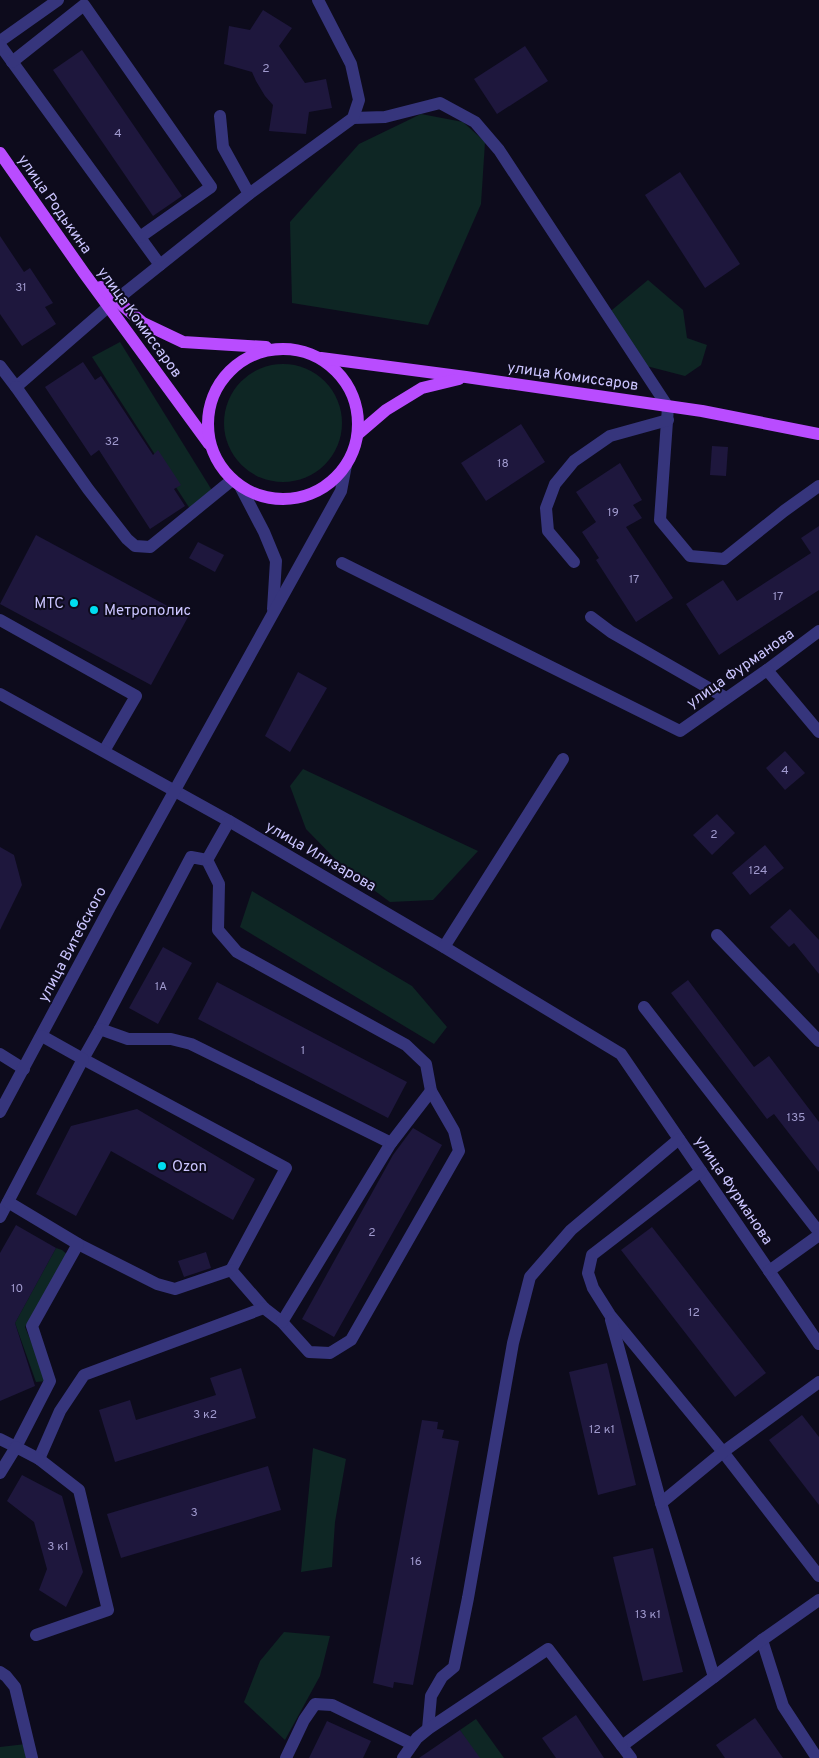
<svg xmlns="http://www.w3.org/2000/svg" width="819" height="1758" font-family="Overpass,sans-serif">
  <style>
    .green { fill: #0e2624 }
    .building { fill: #1e173d }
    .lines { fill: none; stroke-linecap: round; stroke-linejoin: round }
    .minor { stroke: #36357c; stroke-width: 12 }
    .major { stroke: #b94cff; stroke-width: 12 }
    .poi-dot { fill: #00ddf0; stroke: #0d0b1c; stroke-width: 2 }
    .labels { text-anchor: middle; stroke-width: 4; stroke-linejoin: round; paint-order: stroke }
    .number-label { font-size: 12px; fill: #a09ace }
    .street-label { font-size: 15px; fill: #cbc5ff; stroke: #0d0b1c }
    .poi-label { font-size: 15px; fill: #cbc5ff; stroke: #0d0b1c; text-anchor: start }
  </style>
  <rect width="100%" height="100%" fill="#0d0b1c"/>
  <g class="green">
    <polygon points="421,114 463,122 485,142 481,204 428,325 292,303 290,222 359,144"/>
    <polygon points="648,280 683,310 687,338 707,345 701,365 685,376 631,362 606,315"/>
    <polygon points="120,342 213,492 192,512 92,357"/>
    <circle cx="283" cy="423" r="59"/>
    <polygon points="303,769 478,851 433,900 390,902 344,868 306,829 290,786"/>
    <polygon points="252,891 412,986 447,1027 434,1044 240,927"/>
    <polygon points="56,1248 62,1250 70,1257 25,1327 47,1381 36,1382 15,1323"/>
    <polygon points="313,1448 346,1459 335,1522 332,1567 301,1572"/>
    <polygon points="284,1632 330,1636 320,1676 285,1740 244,1702 260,1661"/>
    <polygon points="476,1719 504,1758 478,1758 460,1730"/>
    <polygon points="26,1744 29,1758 0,1758 0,1747"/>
  </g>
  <g class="building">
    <polygon points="263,10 292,28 279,46 305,83 326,79 332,108 309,112 306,134 269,131 273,105 265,96 256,81 252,72 224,64 229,26 250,30"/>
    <polygon points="525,46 548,81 497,114 474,79"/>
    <polygon points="82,50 182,196 153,216 53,70"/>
    <polygon points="680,172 740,264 705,288 645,195"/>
    <polygon points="0,236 24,272 30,268 53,303 45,307 56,324 22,346 0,314"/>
    <polygon points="83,362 95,380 101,376 153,455 158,450 181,485 174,489 185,506 150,529 99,450 91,456 45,387"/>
    <polygon points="521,424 545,462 486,501 461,463"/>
    <polygon points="712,446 728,447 726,476 710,475"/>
    <polygon points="620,463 642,500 633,505 642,518 626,527 673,598 636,622 596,560 599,558 582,532 596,522 576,492"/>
    <polygon points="819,526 819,590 719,655 686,604 723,580 737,601 811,553 801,538"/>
    <polygon points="36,535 188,617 151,685 0,604"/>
    <polygon points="198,542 224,555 215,572 189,558"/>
    <polygon points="298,672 327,688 290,752 265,736"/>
    <polygon points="785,751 805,773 785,790 766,768"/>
    <polygon points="717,814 735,833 712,855 693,835"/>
    <polygon points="765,845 784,868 750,895 732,873"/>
    <polygon points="0,847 14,855 22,885 0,930"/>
    <polygon points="790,909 819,940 819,974 794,943 789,947 770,927"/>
    <polygon points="163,947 192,963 158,1024 129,1008"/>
    <polygon points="688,980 754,1067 769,1056 819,1122 819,1172 774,1114 767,1119 671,993"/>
    <polygon points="217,982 407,1082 388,1118 198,1019"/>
    <polygon points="137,1109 255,1179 233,1220 111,1151 76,1216 36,1194 71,1126"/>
    <polygon points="413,1128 442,1145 334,1337 302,1319 393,1155"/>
    <polygon points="16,1225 56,1248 15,1323 35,1386 0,1401 0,1253"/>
    <polygon points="652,1227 766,1373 735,1397 621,1250"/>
    <polygon points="206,1252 211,1268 184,1277 178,1261"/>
    <polygon points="607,1363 636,1485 598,1495 569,1372"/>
    <polygon points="241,1368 256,1418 115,1462 99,1410 130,1400 136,1420 216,1395 210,1378"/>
    <polygon points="802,1415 819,1437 819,1505 769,1440"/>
    <polygon points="422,1420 438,1422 437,1429 444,1430 442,1438 459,1441 413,1685 394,1682 393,1688 373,1683"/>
    <polygon points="268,1466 281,1510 121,1558 107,1514"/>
    <polygon points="22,1475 62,1496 83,1572 66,1607 39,1590 47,1569 34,1522 7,1501"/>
    <polygon points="653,1548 683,1672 643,1681 613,1557"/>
    <polygon points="576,1715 604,1758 556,1758 542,1738"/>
    <polygon points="755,1718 783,1758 725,1758 716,1745"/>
    <polygon points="327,1721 371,1741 363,1758 309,1758"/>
    <polygon points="460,1730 480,1758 419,1758"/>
  </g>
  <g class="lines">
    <g class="minor">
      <polyline points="0,41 58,0"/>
      <polyline points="0,45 160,265"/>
      <polyline points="12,62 84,5 211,187 140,237"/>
      <polyline points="353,118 385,117 440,103 475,122 499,150 668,407 660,520 690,556 724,559 784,511 819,486"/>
      <polyline points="249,194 353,118 359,100 351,64 318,0"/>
      <polyline points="0,366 16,387 116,300 249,194 223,147 220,116"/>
      <polyline points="16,387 88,489 127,539 135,546 150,547 232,480"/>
      <polyline points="240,486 264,532 276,561 273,609"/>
      <polyline points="574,562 548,531 546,508 555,484 574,461 610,436 668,420"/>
      <polyline points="342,563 680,731 767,670 819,631"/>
      <polyline points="591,617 611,632 726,698"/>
      <polyline points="0,620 136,696 104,751"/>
      <polyline points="767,670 819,732"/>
      <polyline points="0,694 229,821 444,947 621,1054 819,1344"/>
      <polygon points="191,857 207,860 219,884 218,930 237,952 406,1045 426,1064 431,1091 454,1131 459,1151 351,1340 330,1353 309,1352 282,1322 264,1308 231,1270 286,1168 83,1059 100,1029"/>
      <polyline points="207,860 229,821"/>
      <polyline points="717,935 819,1041"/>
      <polyline points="444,947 563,759"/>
      <polyline points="644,1007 819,1232"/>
      <polyline points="100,1029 128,1039 171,1039 191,1044 391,1143 282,1322"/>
      <polyline points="0,1054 24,1069"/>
      <polyline points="0,1112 110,907 341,491 346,465"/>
      <polyline points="391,1143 431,1091"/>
      <polyline points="701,1171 592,1255 588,1273 593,1288 610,1315 723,1452 819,1576"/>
      <polyline points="0,1217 83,1059 42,1036"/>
      <polyline points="78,1244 157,1284 175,1289 231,1270"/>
      <polyline points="769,1271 819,1235"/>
      <polyline points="611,1320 661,1503 714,1677 622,1746 631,1758"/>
      <polyline points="0,1439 16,1447 50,1381 32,1326 78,1244 8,1202"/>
      <polyline points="39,1459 60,1411 84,1375 264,1308"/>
      <polyline points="0,1473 16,1447 39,1459 79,1490 108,1610 36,1635"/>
      <polyline points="661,1503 723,1452 819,1382"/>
      <polyline points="762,1640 783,1706 817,1758"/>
      <polyline points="0,1672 6,1676 15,1687 32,1758"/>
      <polyline points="714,1677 762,1640 819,1600"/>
      <polyline points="428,1729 431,1696 442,1677 454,1667 468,1598 513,1343 530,1277 571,1230 679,1139"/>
      <polyline points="286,1758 304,1720 315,1704 332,1705 412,1744"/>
      <polyline points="403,1758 417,1738 428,1729 548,1649 622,1746"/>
    </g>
    <g class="major">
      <polyline points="0,153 84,273 209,444"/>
      <polyline points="101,287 143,323 183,342 266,347"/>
      <circle cx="283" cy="424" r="75"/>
      <polyline points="321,358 466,377 702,411 819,434"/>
      <polyline points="358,434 386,410 422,388 459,379"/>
    </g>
  </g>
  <g class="poi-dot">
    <circle cx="74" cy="603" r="5"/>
    <circle cx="94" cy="610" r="5"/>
    <circle cx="162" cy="1166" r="5"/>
  </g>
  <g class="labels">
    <g class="number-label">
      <text x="266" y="72">2</text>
      <text x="118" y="137">4</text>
      <text x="21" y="291">31</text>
      <text x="112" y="445">32</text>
      <text x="503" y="467">18</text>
      <text x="613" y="516">19</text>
      <text x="634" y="583">17</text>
      <text x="778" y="600">17</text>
      <text x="785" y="774">4</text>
      <text x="714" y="838">2</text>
      <text x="758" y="874">124</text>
      <text x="161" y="990">1А</text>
      <text x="303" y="1054">1</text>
      <text x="796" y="1121">135</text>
      <text x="372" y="1236">2</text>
      <text x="17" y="1292">10</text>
      <text x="694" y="1316">12</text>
      <text x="205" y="1418">3 к2</text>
      <text x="602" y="1433">12 к1</text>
      <text x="194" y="1516">3</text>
      <text x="58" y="1550">3 к1</text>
      <text x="416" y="1565">16</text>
      <text x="648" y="1618">13 к1</text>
    </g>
    <g class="street-label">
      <text transform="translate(55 204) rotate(55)" y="5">улица Родькина</text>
      <text transform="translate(140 322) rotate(54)" y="5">улица Комиссаров</text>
      <text transform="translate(573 376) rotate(8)" y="5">улица Комиссаров</text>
      <text transform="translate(740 668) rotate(-35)" y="5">улица Фурманова</text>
      <text transform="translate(321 856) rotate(30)" y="5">улица Илизарова</text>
      <text transform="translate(72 944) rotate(-62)" y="5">улица Витебского</text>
      <text transform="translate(734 1190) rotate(56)" y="5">улица Фурманова</text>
    </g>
    <g class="poi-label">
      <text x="64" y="608" text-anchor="end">МТС</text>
      <text x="104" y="615">Метрополис</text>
      <text x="172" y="1171">Ozon</text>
    </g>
  </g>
</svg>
